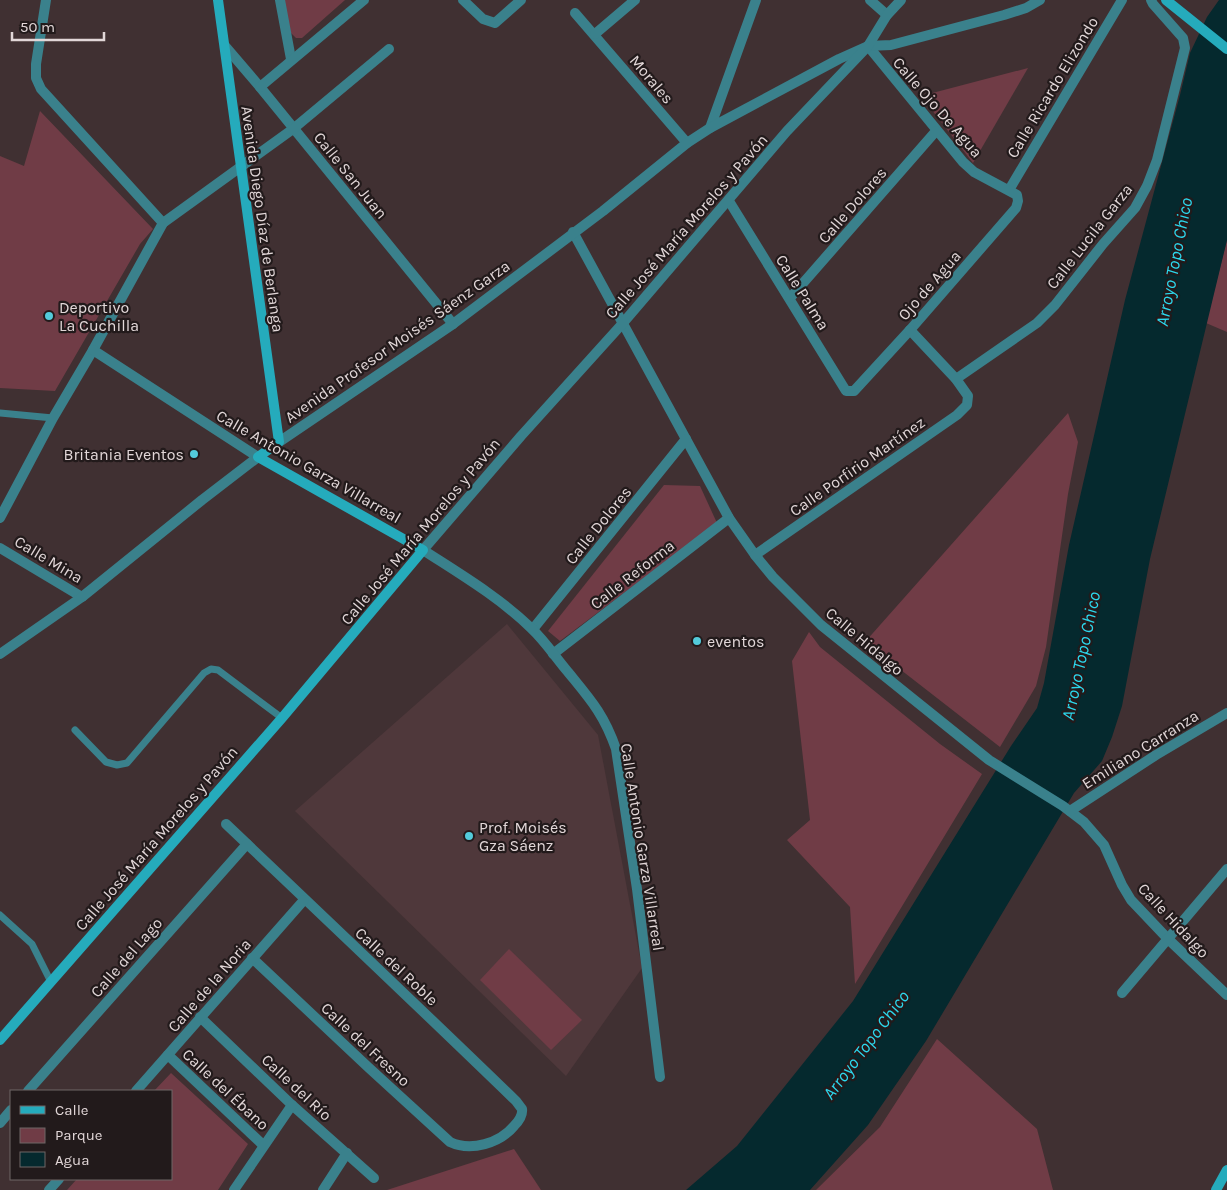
<svg xmlns="http://www.w3.org/2000/svg" width="1227" height="1190" font-family="Karla,sans-serif">
  <style>
    .built { fill: #4f383b }
    .green { fill: #703c46 }
    .water { fill: #05292e }
    .lines { fill: none; stroke-linecap: round; stroke-linejoin: round }
    .lane { stroke: #3a818c; stroke-width: 7 }
    .street { stroke: #3a818c; stroke-width: 10 }
    .secondary { stroke: #25abbc; stroke-width: 10 }
    .poi-dot { fill: #53cbdb; stroke: #221a1b; stroke-width: 2 }
    .labels { text-anchor: middle; stroke-width: 4.5; stroke-linejoin: round; paint-order: stroke }
    .street-label { font-size: 16px; fill: #e2d7d8; stroke: #221a1b }
    .poi-label { font-size: 16px; fill: #e2d7d8; stroke: #221a1b; text-anchor: start }
    .water-label { font-size: 18px; font-style: italic; fill: #2cd7ec; stroke: #221a1b }
  </style>
  <rect width="100%" height="100%" fill="#403032"/>
  <polygon class="built" points="507,624 598,735 642,968 566,1076 295,811"/>
  <g class="green">
    <polygon points="284,0 345,0 302,38 296,38 290,32"/>
    <polygon points="1028,68 973,163 921,96"/>
    <polygon points="40,111 153,229 140,244 55,391 0,388 0,156 24,166"/>
    <polygon points="1227,240 1227,332 1206,323"/>
    <polygon points="1068,413 1078,442 1068,494 1046,647 1036,686 1000,747 865,642"/>
    <polygon points="664,485 700,486 717,523 560,641 548,631"/>
    <polygon points="809,632 820,647 940,744 982,774 855,984 850,907 787,840 810,820 792,661"/>
    <polygon points="509,949 582,1020 551,1050 480,980"/>
    <polygon points="937,1039 1037,1129 1053,1190 816,1190 880,1127"/>
    <polygon points="171,1073 248,1144 218,1190 67,1190 77,1179 171,1179 171,1091 154,1091"/>
    <polygon points="514,1149 541,1190 387,1190"/>
  </g>
  <polygon class="water" points="1219,0 1227,0 1227,240 1150,559 1122,706 1112,737 1102,761 1074,793 926,1041 868,1125 810,1190 686,1190 737,1146 853,1001 1011,746 1037,708 1044,683 1069,545 1125,300 1180,95 1190,53 1207,17"/>
  <g class="lines">
    <g class="lane">
      <polyline points="0,413 53,418"/>
      <polyline points="75,730 106,762 117,765 127,763 204,673 211,669 218,670 282,718"/>
      <polyline points="0,915 32,944 51,982"/>
    </g>
    <g class="street">
      <polyline points="46,0 36,64 36,78 41,89 163,223"/>
      <polyline points="280,0 291,59"/>
      <polyline points="463,0 483,19 495,23 521,0"/>
      <polyline points="870,0 887,15"/>
      <polyline points="575,13 687,143"/>
      <polyline points="595,34 635,0"/>
      <polyline points="225,46 260,87 453,324"/>
      <polyline points="260,87 364,0"/>
      <polyline points="710,128 756,0"/>
      <polyline points="1009,190 1122,0"/>
      <polyline points="729,201 846,391 854,391 910,330 1016,208 1018,201 1017,195 974,172 963,162 868,46"/>
      <polyline points="573,232 729,518 755,555 773,577 821,625 989,760 1063,806 1084,822 1104,845 1122,885 1131,900 1168,939 1227,995"/>
      <polyline points="790,298 936,131"/>
      <polyline points="956,379 1037,323 1055,305 1103,244 1135,208 1147,186 1157,160 1185,48 1183,38 1153,4 1151,0"/>
      <polyline points="279,442 453,324 603,211 687,143 710,128 839,59 868,46 891,45 1004,15 1026,8 1040,0"/>
      <polyline points="0,518 53,418 93,350 163,223 293,129 389,49"/>
      <polyline points="0,548 82,597"/>
      <polyline points="755,555 957,415 967,405 968,396 956,379 910,330"/>
      <polyline points="533,629 686,439"/>
      <polyline points="0,654 82,597 202,500 258,457 93,350"/>
      <polyline points="553,654 729,518"/>
      <polyline points="1070,811 1156,755 1227,713"/>
      <path d="M226 824C323 916 420 1008 516 1101L522 1109C523 1116 519 1121 514 1126 500 1143 471 1152 450 1142L368 1067 252 958"/>
      <polyline points="1122,993 1227,869"/>
      <polyline points="200,1017 292,1105 374,1178"/>
      <polyline points="168,1055 263,1145"/>
      <path d="M660 1077 637 889 616 749C604 714 590 699 568 672 556 658 545 641 531 628 499 597 460 574 423 550L521 436 623 323 787 131 868 46 887 15 901 0"/>
      <polyline points="28,1091 247,844"/>
      <polyline points="136,1091 304,900"/>
      <polyline points="0,1123 11,1110"/>
      <polyline points="49,1190 59,1179"/>
      <polyline points="234,1190 292,1105"/>
      <polyline points="323,1190 347,1153"/>
    </g>
    <g class="secondary">
      <polyline points="1166,0 1227,49"/>
      <polyline points="0,1040 282,718 423,550 258,457 279,442 218,0"/>
      <polyline points="1216,1190 1227,1170"/>
    </g>
  </g>
  <g class="poi-dot">
    <circle cx="49" cy="316" r="5"/>
    <circle cx="194" cy="454" r="5"/>
    <circle cx="697" cy="641" r="5"/>
    <circle cx="469" cy="836" r="5"/>
  </g>
  <g class="labels">
    <g class="street-label">
      <text transform="translate(652 79) rotate(50)" y="6">Morales</text>
      <text transform="translate(1052 87) rotate(-59)" y="6">Calle Ricardo Elizondo</text>
      <text transform="translate(938 107) rotate(49)" y="6">Calle Ojo De Agua</text>
      <text transform="translate(351 175) rotate(51)" y="6">Calle San Juan</text>
      <text transform="translate(852 205) rotate(-49)" y="6">Calle Dolores</text>
      <text transform="translate(263 219) rotate(82)" y="6">Avenida Diego Díaz de Berlanga</text>
      <text transform="translate(686 226) rotate(-49)" y="6">Calle José María Morelos y Pavón</text>
      <text transform="translate(1089 236) rotate(-52)" y="6">Calle Lucila Garza</text>
      <text transform="translate(929 285) rotate(-49)" y="6">Ojo de Agua</text>
      <text transform="translate(803 292) rotate(58)" y="6">Calle Palma</text>
      <text transform="translate(397 341) rotate(-35)" y="6">Avenida Profesor Moisés Sáenz Garza</text>
      <text transform="translate(309 466) rotate(30)" y="6">Calle Antonio Garza Villarreal</text>
      <text transform="translate(857 466) rotate(-35)" y="6">Calle Porfirio Martínez</text>
      <text transform="translate(598 525) rotate(-51)" y="6">Calle Dolores</text>
      <text transform="translate(420 531) rotate(-50)" y="6">Calle José María Morelos y Pavón</text>
      <text transform="translate(49 559) rotate(31)" y="6">Calle Mina</text>
      <text transform="translate(632 574) rotate(-38)" y="6">Calle Reforma</text>
      <text transform="translate(865 641) rotate(40)" y="6">Calle Hidalgo</text>
      <text transform="translate(1140 749) rotate(-32)" y="6">Emiliano Carranza</text>
      <text transform="translate(156 838) rotate(-49)" y="6">Calle José María Morelos y Pavón</text>
      <text transform="translate(643 847) rotate(81)" y="6">Calle Antonio Garza Villarreal</text>
      <text transform="translate(1174 920) rotate(47)" y="6">Calle Hidalgo</text>
      <text transform="translate(126 957) rotate(-49)" y="6">Calle del Lago</text>
      <text transform="translate(397 966) rotate(43)" y="6">Calle del Roble</text>
      <text transform="translate(209 985) rotate(-49)" y="6">Calle de la Noria</text>
      <text transform="translate(366 1044) rotate(43)" y="6">Calle del Fresno</text>
      <text transform="translate(297 1087) rotate(43)" y="6">Calle del Río</text>
      <text transform="translate(226 1089) rotate(43)" y="6">Calle del Ébano</text>
    </g>
    <g class="poi-label">
      <text x="59" y="313">Deportivo<tspan x="59" dy="18">La Cuchilla</tspan></text>
      <text x="184" y="460" text-anchor="end">Britania Eventos</text>
      <text x="707" y="647">eventos</text>
      <text x="479" y="833">Prof. Moisés<tspan x="479" dy="18">Gza Sáenz</tspan></text>
    </g>
    <g class="water-label">
      <text transform="translate(1174 262) rotate(-79)" y="6">Arroyo Topo Chico</text>
      <text transform="translate(1081 656) rotate(-78)" y="6">Arroyo Topo Chico</text>
      <text transform="translate(866 1045) rotate(-53)" y="6">Arroyo Topo Chico</text>
    </g>
  </g>
  <rect x="10" y="1090" width="162" height="90" fill="#221a1b" stroke="#6f6667"/>
  <rect x="20" y="1106" width="25" height="8" fill="#25abbc" stroke="#6f6667"/>
  <text x="55" y="1115" font-size="15" fill="#e2d7d8">Calle</text>
  <rect x="20" y="1128" width="25" height="15" fill="#703c46" stroke="#6f6667"/>
  <text x="55" y="1140" font-size="15" fill="#e2d7d8">Parque</text>
  <rect x="20" y="1152" width="25" height="15" fill="#05292e" stroke="#6f6667"/>
  <text x="55" y="1165" font-size="15" fill="#e2d7d8">Agua</text>
  <path d="M12 32v8h92v-8" fill="none" stroke="#e2d7d8" stroke-width="2.5"/>
  <text x="20" y="32" font-size="15" fill="#e2d7d8" stroke="#221a1b" stroke-width="4" paint-order="stroke">50 m</text>
</svg>
